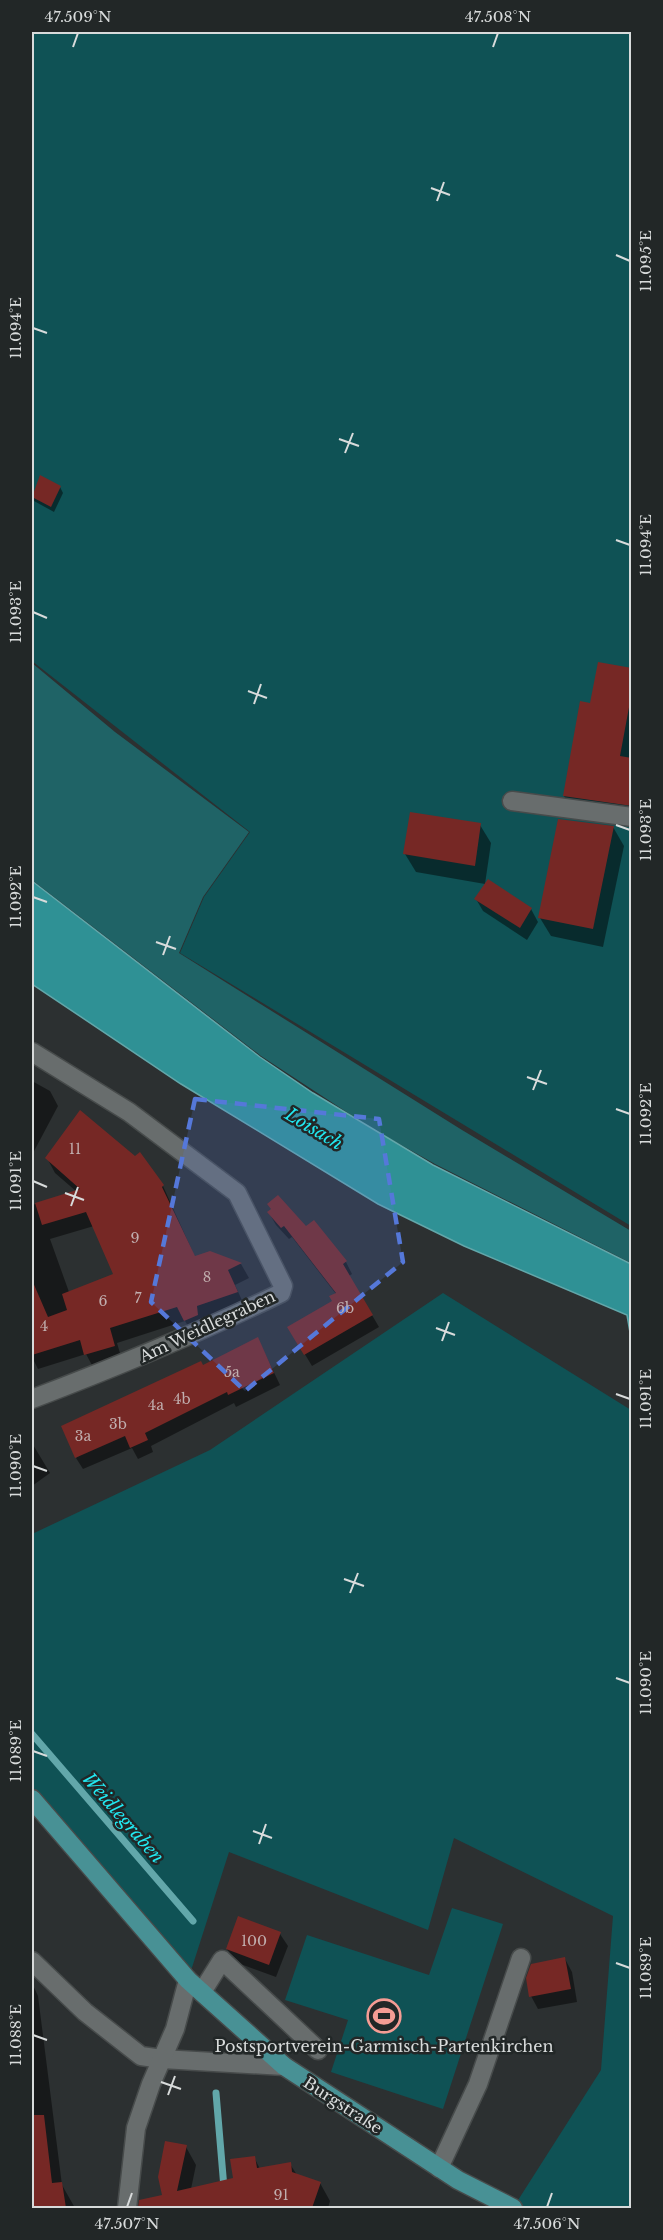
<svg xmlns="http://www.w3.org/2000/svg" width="663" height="2240" font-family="'Libre Baskerville',serif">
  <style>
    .green { fill: #0f5255 }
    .forest { fill: #1f6366 }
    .water { fill: #2f9195; stroke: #62a7aa; stroke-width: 1.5 }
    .shadow { fill: #0007; fill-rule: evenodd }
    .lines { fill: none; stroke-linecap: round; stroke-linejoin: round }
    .stream { stroke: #62a7aa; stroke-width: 7 }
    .building { fill: #762825 }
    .minor-casing { stroke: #474b4b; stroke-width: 21 }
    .major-casing { stroke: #474b4b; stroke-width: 21 }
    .minor { stroke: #686d6d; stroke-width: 18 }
    .major { stroke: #489195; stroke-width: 18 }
    .marked { fill: #5578d9; fill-opacity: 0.2; stroke: #5578d9; stroke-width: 4.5; stroke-dasharray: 12 8; stroke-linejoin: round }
    .ticks { fill: none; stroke: #d8dbdb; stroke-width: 2 }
    .labels { text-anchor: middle; stroke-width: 5; stroke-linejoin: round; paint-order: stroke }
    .number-label { font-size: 14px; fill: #c0aeae }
    .street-label { font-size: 16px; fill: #d8dbdb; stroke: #222727 }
    .poi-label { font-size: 16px; fill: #d8dbdb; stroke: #222727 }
    .water-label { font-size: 18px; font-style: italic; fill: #21e8f1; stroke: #222727 }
    .neatline { fill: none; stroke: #d8dbdb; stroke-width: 2 }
    .ticks-label { font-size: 15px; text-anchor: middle; fill: #d8dbdb }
  </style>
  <rect width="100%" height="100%" fill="#2c3031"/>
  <g class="green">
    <polygon points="32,32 631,32 631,1226 180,953 204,897 250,832 32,661"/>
    <polygon points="443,1293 631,1410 631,2208 513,2208 601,2070 613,1916 454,1838 428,1930 229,1852 188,1980 32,1799 32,1534 210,1450"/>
    <polygon points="452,1908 503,1924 443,2109 331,2072 348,2020 285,2000 307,1935 429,1975"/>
  </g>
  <polygon class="forest" points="32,663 115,732 249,832 203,897 179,953 462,1130 631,1231 631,1263 435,1164 371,1128 261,1056 32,880"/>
  <polygon class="water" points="32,881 260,1057 313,1093 433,1165 631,1264 631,1338 627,1315 464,1246 378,1204 181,1084 32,984"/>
  <g class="shadow">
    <polygon points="41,477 60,487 63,493 54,512 34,501 32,497"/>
    <polygon points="632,670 632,825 576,817 564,796 591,705"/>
    <polygon points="480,825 491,843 485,884 416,872 405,854"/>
    <polygon points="613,827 624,846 603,947 551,936 540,918"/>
    <polygon points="488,881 531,909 538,922 527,940 483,911 476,899"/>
    <polygon points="32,1081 50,1091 58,1106 32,1155"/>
    <path d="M47 1158 163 1186 195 1257 210 1253 241 1264 249 1278 235 1285 245 1307 193 1334 185 1321 117 1343 122 1360 94 1369 86 1354 38 1369 32 1357V1205L77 1192 55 1173ZM94 1226 115 1275 69 1292 50 1239Z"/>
    <polygon points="269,1213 306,1228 346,1262 352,1274 349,1276 379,1327 312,1366 289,1328 334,1302 336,1294 292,1237 289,1239 276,1225"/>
    <polygon points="258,1339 280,1385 236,1407 234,1403 151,1446 153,1452 138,1459 132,1448 83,1469 76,1458 203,1366"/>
    <polygon points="32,1443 50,1473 32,1486"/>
    <polygon points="280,1934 288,1946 276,1977 235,1962 227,1949"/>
    <polygon points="565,1959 572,1972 577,2002 538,2009 531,1996"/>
    <polygon points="32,1983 38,1996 62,2185 75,2208 32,2208"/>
    <polygon points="186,2147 196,2165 191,2189 234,2179 254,2157 260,2169 290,2164 297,2175 320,2183 330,2201 328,2208 166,2208 159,2177"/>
  </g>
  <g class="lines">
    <g class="stream">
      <polyline points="32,1734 193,1921"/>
      <polyline points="216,2093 224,2188"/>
    </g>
  </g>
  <g class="building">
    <polygon points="40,475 61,486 51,507 32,497"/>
    <polygon points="598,662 632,668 632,691 620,756 632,758 632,806 563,796 580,701 590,703"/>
    <polygon points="410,812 481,823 475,866 403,854"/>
    <polygon points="558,819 614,826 593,929 538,918"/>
    <polygon points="488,879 532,908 520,928 474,899"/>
    <polygon points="80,1110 135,1156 140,1152 164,1185 162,1187 195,1256 210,1251 242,1263 228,1270 238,1292 197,1306 198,1315 184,1321 177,1307 110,1328 115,1346 84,1355 80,1340 32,1355 32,1280 48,1317 67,1310 62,1294 113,1274 86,1212 42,1225 35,1203 80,1189 45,1158"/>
    <polygon points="278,1195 306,1226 314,1220 347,1261 343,1264 373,1315 304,1355 287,1327 332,1301 329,1296 336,1293 284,1226 281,1228 267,1212 271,1209 267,1204"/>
    <polygon points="258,1337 274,1373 228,1395 227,1392 145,1433 148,1440 130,1448 125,1436 75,1458 61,1426 201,1361 203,1365"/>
    <polygon points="238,1916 281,1932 269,1965 226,1949"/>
    <polygon points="565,1957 571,1989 529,1997 526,1978 531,1964"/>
    <polygon points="32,2115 44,2115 52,2183 62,2182 66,2208 32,2208"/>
    <polygon points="165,2141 187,2145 177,2191 233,2178 230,2159 255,2156 257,2168 291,2162 292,2172 321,2182 312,2208 138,2208 139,2200 162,2195 158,2177"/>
  </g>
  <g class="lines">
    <g class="minor-casing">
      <g id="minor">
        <polyline points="512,801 632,817"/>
        <path d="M32 1052 129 1112 237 1193 283 1286 281 1293C199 1333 116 1367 32 1399"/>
        <polyline points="32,1961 85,2012 141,2056 162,2059 284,2066"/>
        <polyline points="202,1992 222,1960 318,2050"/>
        <polyline points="439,2168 478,2084 521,1958"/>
        <polyline points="127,2208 136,2128 151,2084 175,2029 188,1980"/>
      </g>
    </g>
    <g class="major-casing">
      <polyline id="major" points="32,1799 188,1980 284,2066 458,2180 513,2208"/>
    </g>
    <use href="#minor" class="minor"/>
    <use href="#major" class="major"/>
  </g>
  <path class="marked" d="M195 1099 379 1119 403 1262 245 1391 151 1302Z"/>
  <path class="ticks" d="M73 47 78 33M493 47 498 33M431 188 450 195M437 201 444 182M616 255 630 261M33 328 47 333M339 439 359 446M345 453 353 433M616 540 630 545M33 612 47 618M248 691 267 698M254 704 261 684M616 825 630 830M33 897 47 902M156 942 176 949M163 955 170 936M527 1077 547 1084M533 1090 541 1070M616 1109 630 1114M33 1181 47 1187M65 1193 84 1200M71 1206 78 1187M436 1328 455 1335M442 1341 449 1322M616 1394 630 1399M33 1466 47 1471M344 1579 364 1586M350 1593 358 1573M616 1678 630 1683M33 1751 47 1756M253 1831 272 1838M259 1844 266 1824M616 1963 630 1968M33 2035 47 2040M161 2082 181 2089M168 2095 175 2076M127 2207 132 2193M547 2207 552 2193"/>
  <defs>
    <g id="stadium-ring" transform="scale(1.725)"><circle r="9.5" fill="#222727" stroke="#f59c94" stroke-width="1.5"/><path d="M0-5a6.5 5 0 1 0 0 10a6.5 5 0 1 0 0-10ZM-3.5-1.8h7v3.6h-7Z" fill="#f59c94"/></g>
  </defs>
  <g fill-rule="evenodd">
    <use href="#stadium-ring" x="384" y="2016"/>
  </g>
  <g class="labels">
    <g class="number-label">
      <text x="75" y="1154">11</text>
      <text x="135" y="1243">9</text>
      <text x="207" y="1282">8</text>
      <text x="138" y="1303">7</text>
      <text x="103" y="1306">6</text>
      <text x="345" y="1313">6b</text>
      <text x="44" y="1331">4</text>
      <text x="232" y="1377">5a</text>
      <text x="182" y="1404">4b</text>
      <text x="156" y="1410">4a</text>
      <text x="118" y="1429">3b</text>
      <text x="83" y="1441">3a</text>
      <text x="254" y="1946">100</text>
      <text x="281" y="2200">91</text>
    </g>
    <g class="street-label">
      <text transform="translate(207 1326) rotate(-25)" y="6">Am Weidlegraben</text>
      <text transform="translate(343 2105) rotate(33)" y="6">Burgstraße</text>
    </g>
    <g class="poi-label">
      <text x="384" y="2052">Postsportverein-Garmisch-Partenkirchen</text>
    </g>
    <g class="water-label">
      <text transform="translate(314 1129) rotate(31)" y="6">Loisach</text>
      <text transform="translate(123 1818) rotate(49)" y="6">Weidlegraben</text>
    </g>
  </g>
  <rect width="663" height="2240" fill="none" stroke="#222727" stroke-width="66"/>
  <rect x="33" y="33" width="597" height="2174" class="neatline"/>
  <g class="ticks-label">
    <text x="78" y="22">47.509°N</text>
    <text x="498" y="22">47.508°N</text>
    <text transform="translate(646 261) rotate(-90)" y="5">11.095°E</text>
    <text transform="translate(16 328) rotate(-90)" y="5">11.094°E</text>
    <text transform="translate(646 545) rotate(-90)" y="5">11.094°E</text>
    <text transform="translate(16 612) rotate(-90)" y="5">11.093°E</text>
    <text transform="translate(646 830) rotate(-90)" y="5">11.093°E</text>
    <text transform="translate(16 897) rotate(-90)" y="5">11.092°E</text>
    <text transform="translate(646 1114) rotate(-90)" y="5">11.092°E</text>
    <text transform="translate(16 1181) rotate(-90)" y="5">11.091°E</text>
    <text transform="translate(646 1399) rotate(-90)" y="5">11.091°E</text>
    <text transform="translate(16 1466) rotate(-90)" y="5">11.090°E</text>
    <text transform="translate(646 1683) rotate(-90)" y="5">11.090°E</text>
    <text transform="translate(16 1751) rotate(-90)" y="5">11.089°E</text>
    <text transform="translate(646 1968) rotate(-90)" y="5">11.089°E</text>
    <text transform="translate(16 2035) rotate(-90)" y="5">11.088°E</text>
    <text x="127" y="2229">47.507°N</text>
    <text x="547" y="2229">47.506°N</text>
  </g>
</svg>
